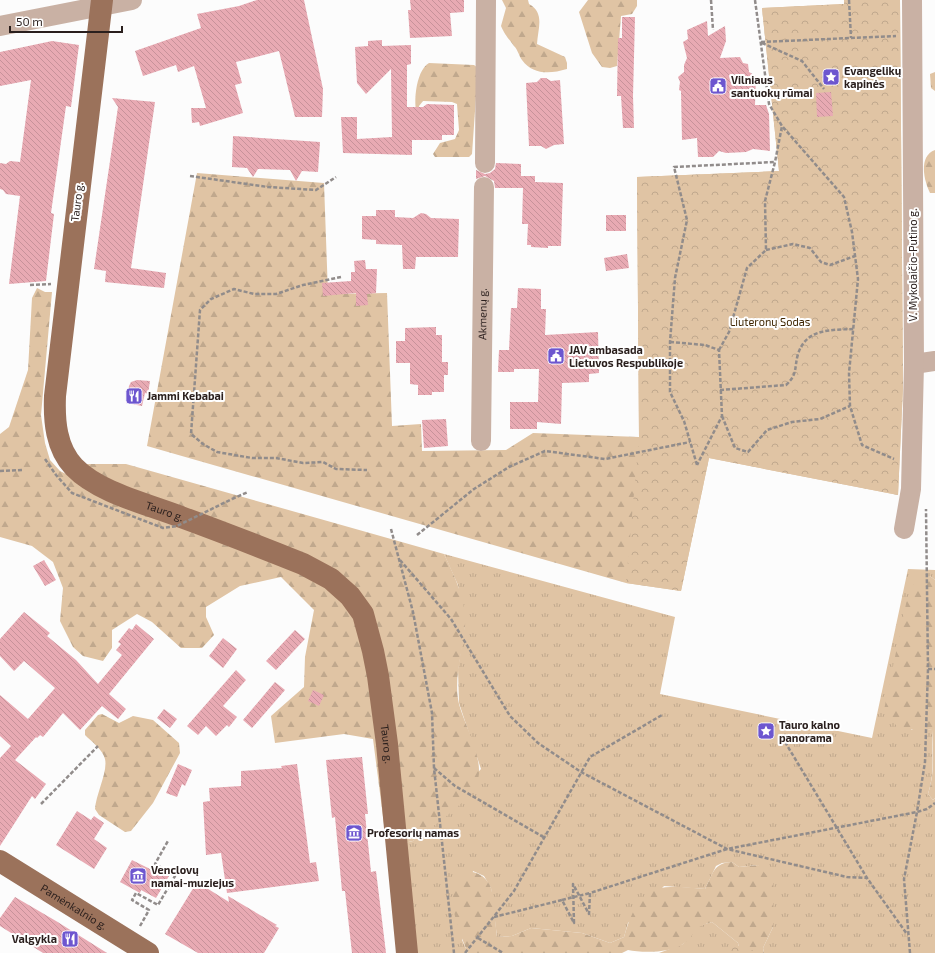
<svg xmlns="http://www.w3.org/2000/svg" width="935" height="953" font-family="'Exo 2',sans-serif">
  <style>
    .grass { fill: url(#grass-tufts) }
    .forest { fill: url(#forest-firs) }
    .park { fill: url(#park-crowns) }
    .building { fill: url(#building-back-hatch) }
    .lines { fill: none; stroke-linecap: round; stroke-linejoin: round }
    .path { stroke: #918c8b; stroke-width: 2.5; stroke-dasharray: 4 2; stroke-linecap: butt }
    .minor { stroke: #c9b1a4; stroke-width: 20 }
    .major { stroke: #9b725b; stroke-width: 22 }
    .path-bridge { stroke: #918c8b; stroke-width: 2.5; stroke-dasharray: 4 2; stroke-linecap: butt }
    .labels { text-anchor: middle; stroke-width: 4; stroke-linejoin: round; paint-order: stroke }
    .poi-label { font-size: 11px; font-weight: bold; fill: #2a1f1d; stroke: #fff; text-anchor: start }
    .street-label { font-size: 11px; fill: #2a1f1d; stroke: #fff }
    .park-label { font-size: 11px; fill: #3e2501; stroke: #fff }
  </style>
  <defs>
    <pattern id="grass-tufts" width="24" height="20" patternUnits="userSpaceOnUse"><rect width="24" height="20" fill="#e0c4a4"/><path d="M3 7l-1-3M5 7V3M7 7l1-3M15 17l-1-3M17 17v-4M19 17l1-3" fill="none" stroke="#c0a88d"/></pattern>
    <pattern id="forest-firs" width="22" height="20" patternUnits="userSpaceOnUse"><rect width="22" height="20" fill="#e0c4a4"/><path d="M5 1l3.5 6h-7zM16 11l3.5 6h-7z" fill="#c0a88d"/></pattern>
    <pattern id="park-crowns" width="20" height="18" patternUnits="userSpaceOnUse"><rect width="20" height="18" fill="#e0c4a4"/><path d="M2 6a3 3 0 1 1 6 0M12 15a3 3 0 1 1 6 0" fill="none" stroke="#c0a88d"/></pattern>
    <pattern id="building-back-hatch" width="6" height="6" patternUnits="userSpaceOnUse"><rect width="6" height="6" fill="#e8aab3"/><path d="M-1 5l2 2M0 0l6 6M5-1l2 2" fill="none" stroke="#c7929a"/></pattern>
  </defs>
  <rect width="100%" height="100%" fill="#fcfcfc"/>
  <g class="grass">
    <path d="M444 554 675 617 660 694 872 738 908 569 935 570V580L930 576 911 730 918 727 932 730C932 752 935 773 928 794L933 800 935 798V953H764L763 948 773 927 758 865 739 867 732 862 722 863 716 866 705 889 664 886 628 923 624 937 610 943 582 933 531 928 512 936 497 937 491 888 484 876 473 871 462 940 468 953H416L404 843 413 841 481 769 459 703 458 669 465 624 458 585Z"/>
    <polygon points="712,922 738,943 740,953 659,953 683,944 698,926"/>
  </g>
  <g class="forest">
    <path d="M502 0H528L529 4C545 13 538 28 537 44L565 57 567 63V69C550 74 533 75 522 60 519 56 518 50 514 46 508 38 505 35 501 26L506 8Z"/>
    <polygon points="588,0 637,0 637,6 632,14 621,16 617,66 610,68 602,67 592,53 579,12"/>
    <polygon points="844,0 900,0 903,387 898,495 709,458 681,591 626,583 147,446 197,173 324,183 328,294 387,293 392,426 421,424 422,451 506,450 533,433 639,437 637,177 779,171 762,8 844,4"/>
    <path d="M429 63 474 65 478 68 472 154 469 157H435L433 154 440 143 455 139 459 130 457 104 452 102 423 101 419 106V121C412 108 415 71 429 63Z"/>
    <polygon points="935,72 935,91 931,88 930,74"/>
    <path d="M935 150V193H930C924 181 918 156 935 150Z"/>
    <path d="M37 288 45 292H52L41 415 45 443 50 460 60 471 70 476 83 464H126L444 554C454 575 467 601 465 626 463 652 453 678 459 704 465 727 487 763 476 785 468 803 430 828 413 841L404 843 386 840 373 739 344 734 275 743 271 716 304 687 305 657 314 610 281 577 240 586 206 607V617L214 635 202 648H181L152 622 137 614 112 630V648L103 661 83 656 73 647 60 621 63 588 53 562 32 546 0 537V434L9 427 28 370 32 298Z"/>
    <path d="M930 576 935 580V798L933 800 928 794C935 773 933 752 932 730 921 728 912 730 900 730L884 710 907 599 916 578Z"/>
    <path d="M102 714 119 723 133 716 153 720 179 743 180 753 153 803 131 831 125 832 99 815 95 809C96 794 108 772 105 759 103 750 91 741 85 735V730L98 715Z"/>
    <path d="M732 862 739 867 758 865 773 883V927L763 948 764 953H740L738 943 712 922C689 928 698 934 683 944 671 953 642 953 628 950L622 953H468C460 934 446 902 457 882 465 864 486 873 491 888 495 903 495 922 497 937L512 936 531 928 582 933 610 943 624 937C639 885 655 883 705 889 713 874 713 863 732 862Z"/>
  </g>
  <g class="park">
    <polygon points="844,0 900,0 903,387 898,495 709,458 681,591 626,583 639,437 637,177 779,171 762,8 844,4"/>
    <polygon points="732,944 762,953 726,953"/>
  </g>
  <g class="building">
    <polygon points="257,0 304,0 323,89 322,117 295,117 279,51 236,62 242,83 235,85 243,113 200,126 199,122 192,123 191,108 206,108 194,66 178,72 176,65 143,76 135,51 201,28 197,14 239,6"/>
    <polygon points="410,0 464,0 464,12 450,13 452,36 410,38 408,10 411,10"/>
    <polygon points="622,17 635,17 633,96 634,128 623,128 621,96 617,96 618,38 622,38"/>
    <polygon points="707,21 708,36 725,26 726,41 720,58 740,57 743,63 748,64 749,72 756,76 755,105 766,105 769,114 770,151 753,149 746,152 726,153 719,151 713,157 698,157 697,138 682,140 681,91 679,90 680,82 678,77 684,72 684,65 687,58 683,42 688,39 687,30"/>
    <polygon points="382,40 382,46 411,45 411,64 407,65 407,107 423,107 427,104 454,105 454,135 442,135 442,140 412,140 412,155 343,153 341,117 357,117 357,139 392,137 391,69 366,94 357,83 355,47 368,46 368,41"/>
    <polygon points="52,41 79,45 71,107 66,106 51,213 54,214 46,281 9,284 20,196 6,194 3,190 0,189 0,163 6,164 10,161 20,162 31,80 0,86 0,52"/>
    <polygon points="541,78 546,78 551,81 560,80 564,144 554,145 546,149 541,146 529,146 526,83 537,82"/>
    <polygon points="831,92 833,116 817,117 816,93"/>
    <polygon points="112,98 155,102 131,268 166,273 164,288 105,282 106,271 94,269 118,107"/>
    <polygon points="233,136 320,142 318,172 302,171 296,181 290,170 258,169 253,177 247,168 232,167"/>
    <polygon points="496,163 521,164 521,176 535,176 535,182 563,183 561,246 548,246 548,248 531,247 531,245 527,245 528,224 522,224 523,188 495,188 494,181 485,176 476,179 476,170 485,174 490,173 495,169"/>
    <polygon points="376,210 395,210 395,217 413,218 421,213 426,214 431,218 459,219 458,257 416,257 415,269 403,269 402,245 376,244 376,240 362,239 362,216 376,216"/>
    <rect x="606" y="215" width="20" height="16"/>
    <polygon points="627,254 629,268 606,271 604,258"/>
    <polygon points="365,260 366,269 377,269 376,293 367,294 368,305 356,306 356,293 323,296 322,283 351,281 351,272 355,272 354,261"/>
    <polygon points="518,288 541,289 541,309 546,309 545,335 598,332 599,373 589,374 589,382 562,383 561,424 537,422 537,429 510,429 510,402 538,402 539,369 514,369 514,372 498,372 499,350 509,350 511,308 517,308"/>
    <polygon points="436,327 436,335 442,335 442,362 448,362 448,375 444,375 444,392 432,392 432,395 418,395 418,385 410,384 410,363 396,363 396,341 405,341 405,328"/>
    <polygon points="137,380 150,381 148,394 145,393 142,406 126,403 129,386 131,382"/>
    <polygon points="446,419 448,446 424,448 422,420"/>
    <polygon points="44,560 56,580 45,586 33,566"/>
    <polygon points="24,612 50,633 47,636 76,660 98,684 122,655 116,650 121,644 118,642 129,628 132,630 136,624 154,639 109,694 126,709 118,719 102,706 80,730 63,713 43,737 40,735 37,738 36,737 15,760 46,784 35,799 32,796 0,846 0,758 11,746 0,736 0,695 28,719 55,688 24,661 14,671 0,656 0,639"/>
    <polygon points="295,630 305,639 276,670 266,661"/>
    <polygon points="223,638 237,649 223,668 209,656"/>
    <polygon points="236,670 246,680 223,706 237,717 229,727 227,725 216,736 206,726 198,735 187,726"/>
    <polygon points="275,682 285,690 252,728 243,720"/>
    <polygon points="313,690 324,695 319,706 308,701"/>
    <polygon points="164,709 177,719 170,728 157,718"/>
    <polygon points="362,757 368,814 365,814 371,872 376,871 386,953 352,953 345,891 342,891 335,817 332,818 326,760"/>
    <polygon points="178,764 192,770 185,786 182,784 177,797 166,793"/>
    <polygon points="297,764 310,863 316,862 319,881 227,893 221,853 206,855 203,802 210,801 209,788 241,786 241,771 282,768 281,766"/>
    <polygon points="77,811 91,820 94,816 104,823 94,839 107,848 94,869 56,845"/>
    <polygon points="132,860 154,871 156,869 169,876 156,898 141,890 140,893 120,882"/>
    <polygon points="197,882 229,902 228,896 277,925 275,926 279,928 264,953 198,953 165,934"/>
    <polygon points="15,897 56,921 107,953 43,953 0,926 0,918"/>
  </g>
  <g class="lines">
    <g class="path">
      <polyline points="711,0 713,30"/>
      <polyline points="755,0 769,104 782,126 844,197 852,232 858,279 849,373 850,406 862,445 894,459"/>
      <polyline points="849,0 851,38"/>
      <polyline points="761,42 896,36"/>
      <polyline points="762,43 802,61 824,89"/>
      <polyline points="190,176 268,187 316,190 336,177"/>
      <polyline points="766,250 793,244 810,248 821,262 830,265 855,256"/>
      <polyline points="341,277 303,285 276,294 254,294 234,289 211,299 200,310 191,434 203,444 217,452 252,458 276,458 303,463 323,462 336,469 367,470"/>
      <polyline points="30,285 51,284"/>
      <polyline points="670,342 705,345 719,350 722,416 697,465"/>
      <polyline points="719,350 729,332 747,268 766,250 765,201 775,162 782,126"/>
      <path d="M720 390 786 385C798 374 794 368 798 354 806 328 832 330 854 329"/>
      <polyline points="722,416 735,448 748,452 767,430 792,422 820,419 850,406"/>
      <polyline points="697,465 684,421 670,392 670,342 675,278 687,220 674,167 775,162"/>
      <polyline points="0,471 23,470"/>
      <polyline points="232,499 248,492"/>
      <polyline points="391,529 413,612 432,713 434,768 454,953"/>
      <polyline points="417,535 474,489 509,467 545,451 605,459 690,442"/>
      <polyline points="400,560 451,619 510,716 538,743 581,772 727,849 847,877 867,878"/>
      <polyline points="928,669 935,669"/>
      <polyline points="785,742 867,878 907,934"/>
      <polyline points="434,768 455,786 545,838"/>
      <polyline points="41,804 98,746"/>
      <polyline points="562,900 590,893"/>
      <polyline points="494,917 562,900 574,923 573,884 589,914 590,893 727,849 917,812 927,809 935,803"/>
      <polyline points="140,926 149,910 132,900 136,893 158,905 175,876 155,864 168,841"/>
      <polyline points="478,938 503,953"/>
      <polyline points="465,953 514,891 590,757 662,715"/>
      <polyline points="910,953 904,879 917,812 925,762 928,669 926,509"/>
    </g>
    <g class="minor">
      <polyline points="0,26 132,0"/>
      <polyline points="485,163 486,0"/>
      <polyline points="914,364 935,361"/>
      <path id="s1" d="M481 441 484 187"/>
      <polyline points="904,529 911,489 914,364 912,0"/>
    </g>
    <g class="major">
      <path id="s2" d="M102 0 55 396C54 421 56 448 74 467 99 493 148 504 181 517 222 532 263 548 303 564L331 579 350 596 363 614 373 651 378 676 387 744 407 953"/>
      <path id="s3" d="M0 861 148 953"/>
    </g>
    <polyline class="path-bridge" points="45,459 56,475 72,493 163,528 177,526 232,499"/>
  </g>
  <defs>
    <g id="sight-square" transform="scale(0.9)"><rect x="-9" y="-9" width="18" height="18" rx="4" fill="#6d56cf" stroke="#fff"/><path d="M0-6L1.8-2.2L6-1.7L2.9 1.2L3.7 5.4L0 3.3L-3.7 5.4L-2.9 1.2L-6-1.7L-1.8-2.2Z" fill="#fff"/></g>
    <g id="civic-square" transform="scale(0.9)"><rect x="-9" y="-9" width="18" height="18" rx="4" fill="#6d56cf" stroke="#fff"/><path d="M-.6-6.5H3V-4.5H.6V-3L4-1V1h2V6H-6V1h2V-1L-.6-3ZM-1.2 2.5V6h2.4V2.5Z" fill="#fff"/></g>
    <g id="restaurant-square" transform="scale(0.9)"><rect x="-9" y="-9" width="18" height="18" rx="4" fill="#6d56cf" stroke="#fff"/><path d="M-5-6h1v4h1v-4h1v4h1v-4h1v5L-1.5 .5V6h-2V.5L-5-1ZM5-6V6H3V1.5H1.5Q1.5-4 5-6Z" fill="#fff"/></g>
    <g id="museum-square" transform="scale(0.9)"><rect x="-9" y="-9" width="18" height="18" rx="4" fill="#6d56cf" stroke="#fff"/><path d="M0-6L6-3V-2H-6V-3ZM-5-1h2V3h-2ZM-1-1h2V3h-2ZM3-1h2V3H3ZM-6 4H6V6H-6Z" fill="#fff"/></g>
  </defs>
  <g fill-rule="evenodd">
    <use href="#sight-square" x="831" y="77"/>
    <use href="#civic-square" x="718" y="86"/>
    <use href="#civic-square" x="556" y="356"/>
    <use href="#restaurant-square" x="134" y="396"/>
    <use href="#sight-square" x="766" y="731"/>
    <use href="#museum-square" x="354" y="833"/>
    <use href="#museum-square" x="138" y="876"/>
    <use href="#restaurant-square" x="70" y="939"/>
  </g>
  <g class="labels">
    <g class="poi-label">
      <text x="844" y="75">Evangelikų<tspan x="844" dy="13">kapinės</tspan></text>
      <text x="731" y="84">Vilniaus<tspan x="731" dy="13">santuokų rūmai</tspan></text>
      <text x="569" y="354">JAV ambasada<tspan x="569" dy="13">Lietuvos Respublikoje</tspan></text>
      <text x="147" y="400">Jammi Kebabai</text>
      <text x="779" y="729">Tauro kalno<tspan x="779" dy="13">panorama</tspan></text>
      <text x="367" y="837">Profesorių namas</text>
      <text x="151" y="874">Venclovų<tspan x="151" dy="13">namai-muziejus</tspan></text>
      <text x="57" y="943" text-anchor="end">Valgykla</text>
    </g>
    <g class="street-label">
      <text transform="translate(77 202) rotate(-83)" y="4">Tauro g.</text>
      <text transform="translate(913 265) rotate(-90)" y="4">V. Mykolaičio-Putino g.</text>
      <text dy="4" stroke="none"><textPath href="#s1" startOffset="127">Akmenų g.</textPath></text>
      <text dy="4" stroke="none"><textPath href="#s2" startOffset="576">Tauro g.</textPath></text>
      <text dy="4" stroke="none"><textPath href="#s2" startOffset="936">Tauro g.</textPath></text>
      <text dy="4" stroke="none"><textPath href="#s3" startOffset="87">Pamėnkalnio g.</textPath></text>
    </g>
    <g class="park-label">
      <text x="770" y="326">Liuteronų Sodas</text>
    </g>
  </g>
  <path d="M10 26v6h112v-6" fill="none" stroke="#2a1f1d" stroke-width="2"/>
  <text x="16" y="26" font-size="12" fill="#2a1f1d" stroke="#ffffff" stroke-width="3" paint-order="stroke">50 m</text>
</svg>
